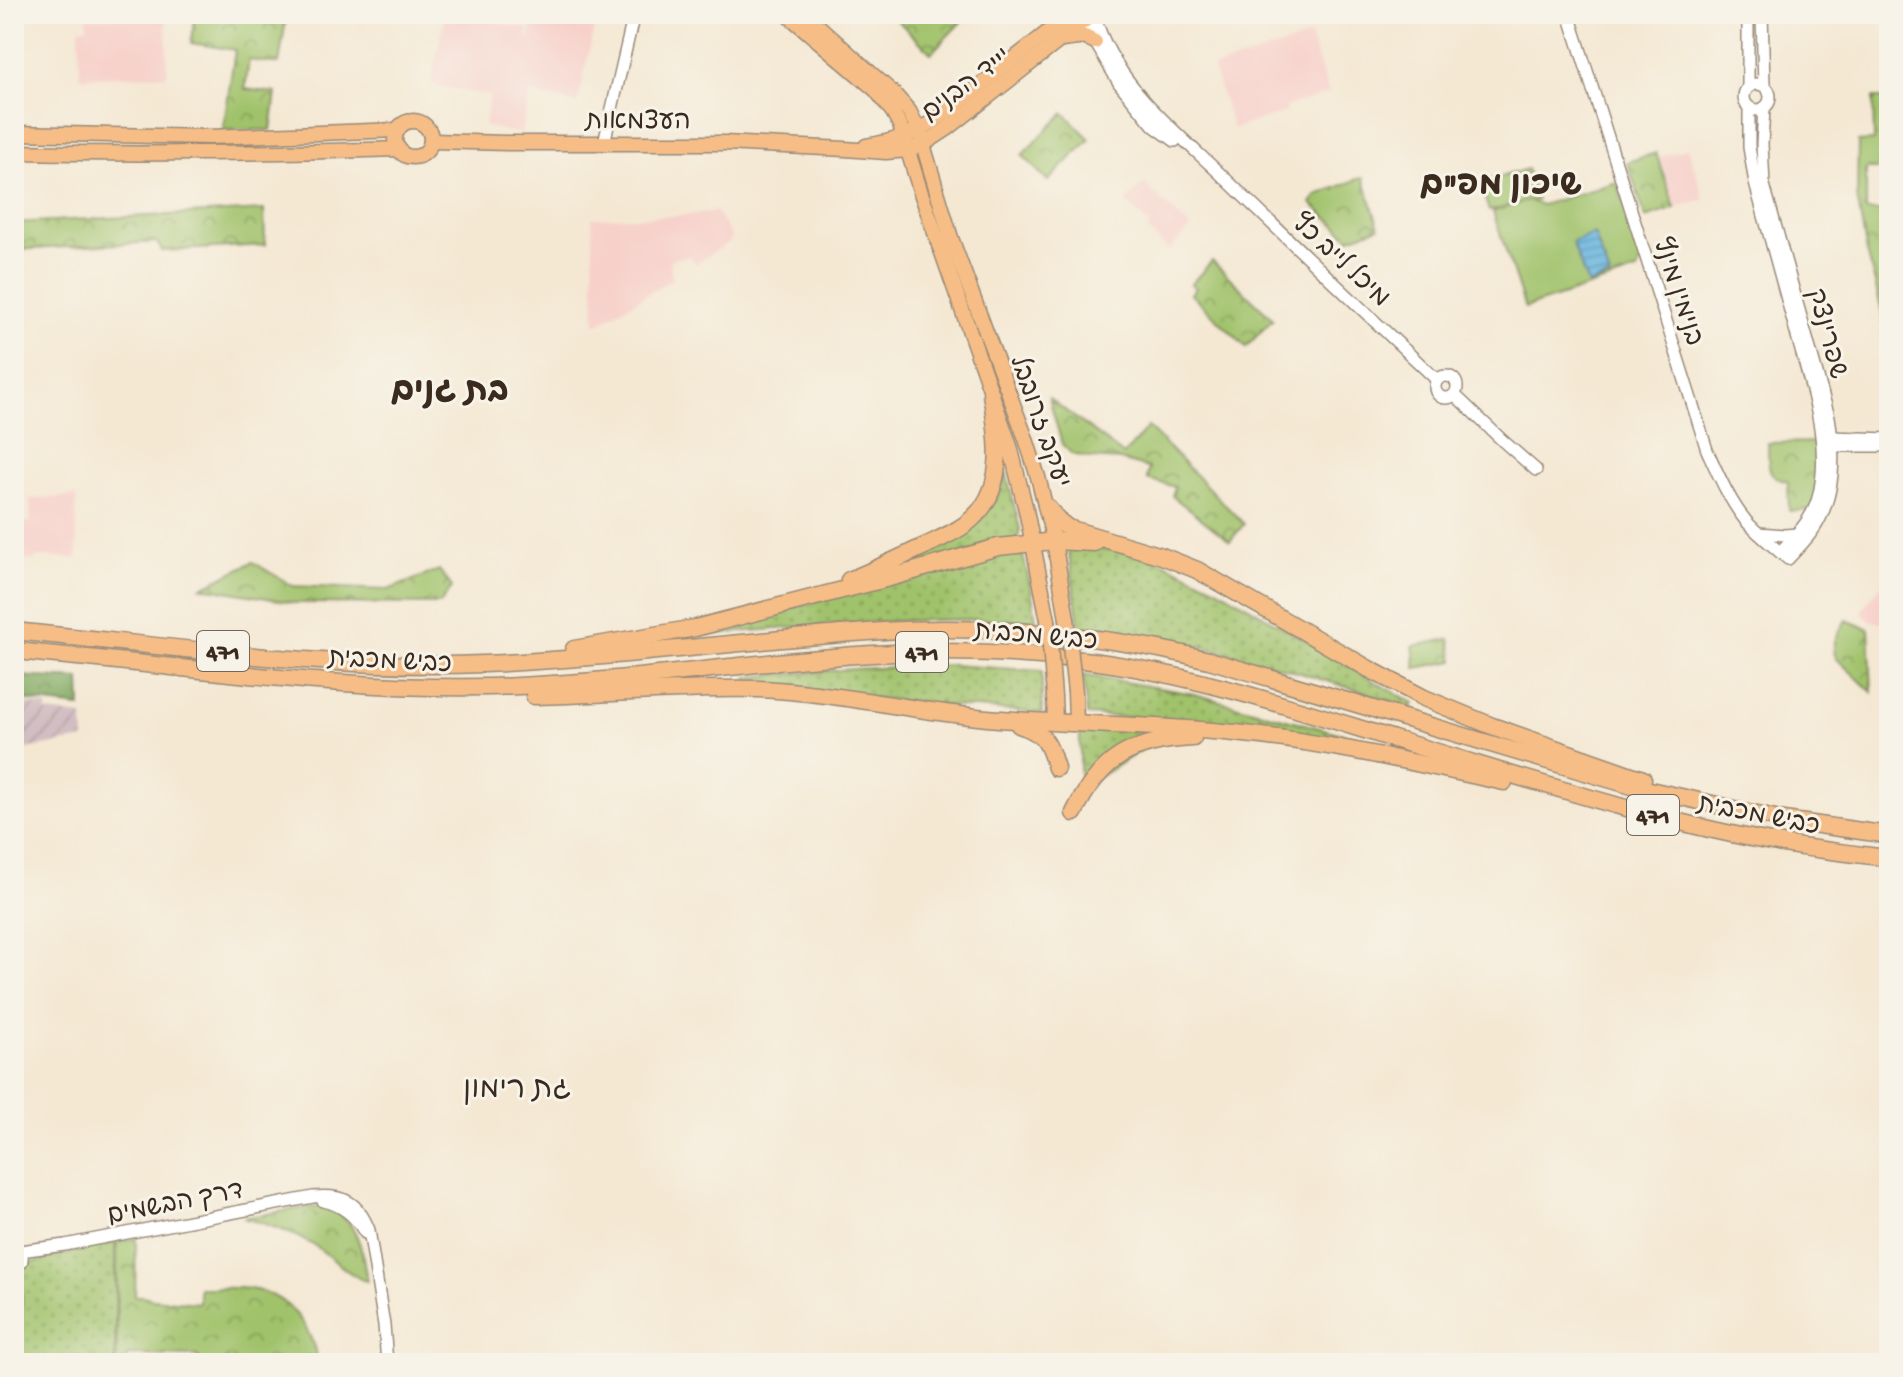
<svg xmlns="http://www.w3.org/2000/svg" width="1903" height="1377" font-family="'Gochi Hand','Playpen Sans Hebrew',sans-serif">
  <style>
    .built { fill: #f7d0ca }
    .industrial { fill: url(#industrial-furrows) }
    .grass { fill: url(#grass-dots); stroke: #6e7644; stroke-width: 2 }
    .forest { fill: url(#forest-crowns); stroke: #5e693e; stroke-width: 2 }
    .park { fill: url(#park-crowns); stroke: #6e7644; stroke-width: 2 }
    .pitch { fill: #a0c26b; stroke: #6e7644; stroke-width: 2 }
    .water { fill: url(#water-rules); stroke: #506f7f; stroke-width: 2 }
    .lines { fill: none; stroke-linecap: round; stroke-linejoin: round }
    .minor-casing { stroke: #988978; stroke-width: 14 }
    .major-casing { stroke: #988978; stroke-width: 17 }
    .highway-casing { stroke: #988978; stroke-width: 19 }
    .minor { stroke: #fff; stroke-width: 11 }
    .major { stroke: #f6be86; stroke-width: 14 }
    .highway { stroke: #f6be86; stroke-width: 16 }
    .major-bridge-casing { stroke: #988978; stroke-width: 17; stroke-linecap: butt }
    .major-bridge { stroke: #f6be86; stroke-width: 14 }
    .labels { text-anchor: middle; stroke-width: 6; stroke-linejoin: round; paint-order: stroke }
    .shield { fill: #f7f3e8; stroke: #73665b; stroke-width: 2 }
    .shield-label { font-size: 24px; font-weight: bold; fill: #3b2a1e }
    .street-label { font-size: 26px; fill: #3b2a1e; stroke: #f7f3e8 }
    .quarter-label { font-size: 30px; fill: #3b2a1e; stroke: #f7f3e8 }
    .district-label { font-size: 34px; font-weight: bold; fill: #3b2a1e; stroke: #f7f3e8 }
  </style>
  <defs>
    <pattern id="industrial-furrows" width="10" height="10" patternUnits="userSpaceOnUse" patternTransform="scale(2)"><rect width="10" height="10" fill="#d2bec2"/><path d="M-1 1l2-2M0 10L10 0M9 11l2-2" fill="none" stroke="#b5a3a6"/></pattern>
    <pattern id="grass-dots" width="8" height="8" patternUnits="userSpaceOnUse" patternTransform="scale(2)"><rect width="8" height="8" fill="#a0c26b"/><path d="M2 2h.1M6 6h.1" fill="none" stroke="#849e57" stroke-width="1.8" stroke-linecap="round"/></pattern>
    <pattern id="forest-crowns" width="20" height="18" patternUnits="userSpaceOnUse" patternTransform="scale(2)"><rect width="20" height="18" fill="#80a85f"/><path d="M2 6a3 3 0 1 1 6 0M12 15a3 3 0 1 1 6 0" fill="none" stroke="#6a894e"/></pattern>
    <pattern id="park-crowns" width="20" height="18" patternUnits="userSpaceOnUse" patternTransform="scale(2)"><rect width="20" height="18" fill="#a0c26b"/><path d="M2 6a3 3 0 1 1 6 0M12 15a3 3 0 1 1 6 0" fill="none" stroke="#849e57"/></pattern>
    <pattern id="water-rules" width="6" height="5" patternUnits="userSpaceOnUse" patternTransform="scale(2)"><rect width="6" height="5" fill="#66b4e0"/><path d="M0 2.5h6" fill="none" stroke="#5593b5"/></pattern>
  </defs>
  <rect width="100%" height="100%" fill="#f7f3e8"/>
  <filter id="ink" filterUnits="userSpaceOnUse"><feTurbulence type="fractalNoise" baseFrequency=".0125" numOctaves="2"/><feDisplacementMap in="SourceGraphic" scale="16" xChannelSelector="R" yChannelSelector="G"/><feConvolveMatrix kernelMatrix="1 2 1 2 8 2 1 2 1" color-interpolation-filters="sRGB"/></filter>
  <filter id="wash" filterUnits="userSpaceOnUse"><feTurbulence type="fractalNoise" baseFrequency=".006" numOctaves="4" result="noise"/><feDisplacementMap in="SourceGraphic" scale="32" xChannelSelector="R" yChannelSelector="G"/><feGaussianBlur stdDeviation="1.8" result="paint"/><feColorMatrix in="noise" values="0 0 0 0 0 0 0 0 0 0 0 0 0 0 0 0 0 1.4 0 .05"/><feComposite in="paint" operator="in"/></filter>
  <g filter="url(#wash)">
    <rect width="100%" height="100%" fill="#f4e8d3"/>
    <g class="built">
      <polygon points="445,14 454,14 529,29 527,37 530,38 532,26 475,14 597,14 578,103 530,93 521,134 484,126 490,96 431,84"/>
      <polygon points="166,16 167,75 80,77 79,28 87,27 87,18"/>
      <polygon points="1310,36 1329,93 1285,107 1286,112 1233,129 1213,68"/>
      <polygon points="1688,148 1704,199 1676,207 1660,157"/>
      <polygon points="1144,183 1191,228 1169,251 1147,229 1150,225 1126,202"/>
      <polygon points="716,211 731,236 731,241 696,264 690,256 670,259 672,279 598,324 595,323 592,218 680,216"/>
      <polygon points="76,496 77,558 39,557 33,560 14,558 14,523 31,522 30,499"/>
      <polygon points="1889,576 1889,625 1869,620 1862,613 1863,608"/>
    </g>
    <polygon class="industrial" points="14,698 19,699 24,704 47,706 47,712 83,716 84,739 14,751"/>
    <g class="grass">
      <polygon points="1006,472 1020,529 1017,540 894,571 891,566 993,503 1001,489"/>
      <path d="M1068 547 1122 551 1163 562 1217 588 1377 683 1414 703 1412 708C1328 680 1239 653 1152 636 1128 632 1104 630 1079 627Z"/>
      <path d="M1021 548 1031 588 1036 621C926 616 817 625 707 635L704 631Z"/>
      <polygon points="951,665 1042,671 1042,713 936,705 748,682 747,677 852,669"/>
      <polygon points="1083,675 1194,694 1397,749 1396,753 1281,731 1224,723 1087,715"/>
      <polygon points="1080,726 1174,732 1162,737 1085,786 1080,785"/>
      <polygon points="115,1242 115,1363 21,1363 22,1265"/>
    </g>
    <polygon class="forest" points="14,676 80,679 81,707 14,699"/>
    <g class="park">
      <polygon points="195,14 301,14 300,21 286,19 279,64 249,60 245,89 276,93 271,130 223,130 235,50 191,43"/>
      <polygon points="891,14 953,14 961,22 931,53"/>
      <polygon points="1873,98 1889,98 1889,169 1866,169 1866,211 1880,211 1889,251 1889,419 1886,418 1883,315 1866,248 1857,197 1858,142 1874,141"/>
      <polygon points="1064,113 1090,139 1048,181 1022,155"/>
      <polygon points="1656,153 1675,208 1646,218 1627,162"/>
      <polygon points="1527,169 1537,200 1489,211 1480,183"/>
      <polygon points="1363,177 1379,227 1350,238 1311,203 1317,195"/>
      <polygon points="264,210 265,245 162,251 157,242 14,250 14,223"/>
      <polygon points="1212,261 1273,319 1246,347 1191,294 1196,288 1191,284"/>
      <polygon points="1049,398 1124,455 1148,427 1244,524 1230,541 1172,496 1175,487 1147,479 1149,468 1120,460 1091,458 1072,454 1062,444"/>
      <path d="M1822 442 1814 510 1789 511 1788 482C1764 476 1769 464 1768 443Z"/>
      <polygon points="253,562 293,586 388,590 439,570 452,587 440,604 296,603 202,587"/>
      <path d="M1846 620 1869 629 1872 692 1836 658C1830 643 1839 633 1846 620Z"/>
      <polygon points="1450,639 1454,661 1416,668 1413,646"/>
      <path d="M308 1207C357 1207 361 1243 367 1281 355 1280 328 1254 315 1246 293 1233 269 1224 243 1218Z"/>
      <path d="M136 1238 135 1296H143L152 1299 199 1303V1288C216 1288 234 1287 250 1289 290 1295 311 1326 318 1363H199L198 1356 128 1355 127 1363H117V1242Z"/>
    </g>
    <polygon class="pitch" points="1617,182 1641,256 1641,262 1637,271 1525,308 1493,212 1530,200 1531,202 1542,205"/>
    <polygon class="water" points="1594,234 1610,277 1588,285 1572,242"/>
  </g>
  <g filter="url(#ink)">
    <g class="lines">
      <g class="minor-casing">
        <g id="minor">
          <path d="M1094 14C1115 88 1181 135 1234 187 1301 252 1369 316 1437 380"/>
          <path d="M1569 14 1707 450C1718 474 1729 500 1746 521 1759 535 1774 547 1788 559 1798 548 1809 538 1817 524 1835 493 1835 452 1829 417L1764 185 1762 144 1764 108"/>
          <polyline points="1762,14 1764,86"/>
          <polyline points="1084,15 1095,42 1119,83 1154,126 1175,141"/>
          <circle cx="1757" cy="97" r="13"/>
          <polyline points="1748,88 1748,14"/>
          <path d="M1749 107V147L1755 183C1769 234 1783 285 1797 336 1811 388 1832 444 1818 498 1812 520 1795 536 1780 552"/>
          <polyline points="604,143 634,14"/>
          <circle cx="1446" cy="387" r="11"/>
          <polyline points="1455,395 1503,441 1536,470"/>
          <polyline points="1826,440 1832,437 1889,439"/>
          <polyline points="1827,444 1832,446 1881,446"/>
          <polyline points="1758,533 1785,535 1797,534"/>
          <path d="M323 1201C343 1205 355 1216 365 1233"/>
          <path d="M20 1251 65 1245 313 1197C343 1194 358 1201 369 1230L384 1325 387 1363"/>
          <path d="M14 1267 21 1263C24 1256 21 1251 15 1248"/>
        </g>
      </g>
      <g class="major-casing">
        <g id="major">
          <polyline points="787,14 876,90 893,112 900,125 921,193 1010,446 1026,510 1048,620"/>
          <polyline points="805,14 895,95 909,111 919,131 951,238 1026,439 1038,477 1054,541 1067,619"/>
          <polyline points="1062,40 1085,37 1095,42"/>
          <circle cx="413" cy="139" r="18"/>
          <polyline points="14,133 208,137 398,130"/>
          <polyline points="431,141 507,143 725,143 845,149 886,152 908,150 924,144 947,129 1093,14"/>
          <path d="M866 146C897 141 916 134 941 116L1071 14"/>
          <path d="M14 152C142 155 270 153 399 149"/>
          <polyline points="1075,692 1076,722"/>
          <polyline points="1054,696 1055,721"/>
        </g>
      </g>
      <g class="highway-casing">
        <g id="highway">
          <polyline points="1046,506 1059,521 1068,528 1162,556 1197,570 1369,669 1424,698 1492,726 1643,779"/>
          <path d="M849 580C875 570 901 557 927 545 943 537 961 530 974 517 1007 486 998 434 991 394"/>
          <path d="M14 631C169 646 327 670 483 664 580 660 675 649 772 640 830 635 888 629 946 629 1034 629 1123 639 1209 660L1632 786 1784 820 1889 835"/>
          <polyline points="574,649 695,628 889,578 998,547 1054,541 1094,543"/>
          <path d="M14 651C182 665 351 694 519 686 637 681 754 661 872 654 945 650 1019 652 1092 661 1196 675 1296 709 1397 740 1519 776 1640 817 1766 841 1807 849 1848 853 1889 858"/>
          <path d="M534 696C609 695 684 687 758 689 835 692 911 711 987 718 1070 725 1153 724 1235 733 1326 742 1415 763 1504 782"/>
          <path d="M1019 725C1046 734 1048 742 1056 768"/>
          <path d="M1074 813C1101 757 1132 741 1193 738"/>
        </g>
      </g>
      <use href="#minor" class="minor"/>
      <use href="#major" class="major"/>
      <use href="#highway" class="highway"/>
      <g class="major-bridge-casing">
        <g id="major-bridge">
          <polyline points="1067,619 1075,692"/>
          <polyline points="1048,620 1054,696"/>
        </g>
      </g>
      <use href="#major-bridge" class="major-bridge"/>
    </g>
  </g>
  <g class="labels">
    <g class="shield">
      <rect x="197" y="631" width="52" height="40" rx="6"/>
      <rect x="896" y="632" width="52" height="40" rx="6"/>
      <rect x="1627" y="795" width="52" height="40" rx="6"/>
    </g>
    <g class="shield-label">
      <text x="223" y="659">471</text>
      <text x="922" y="660">471</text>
      <text x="1653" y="823">471</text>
    </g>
    <g class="street-label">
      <text transform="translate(965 83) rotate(-37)" y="9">י''ד הבנים</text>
      <text x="638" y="128">העצמאות</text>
      <text transform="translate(1342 259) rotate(43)" y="9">מיכל לייב כץ</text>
      <text transform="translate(1680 291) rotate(72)" y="9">בנימין מינץ</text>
      <text transform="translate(1829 333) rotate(75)" y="9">שפרינצק</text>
      <text transform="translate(1042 421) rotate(71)" y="9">יעקב זרובבל</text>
      <text transform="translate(1036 634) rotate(5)" y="9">כביש מכבית</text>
      <text transform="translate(390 659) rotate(3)" y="9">כביש מכבית</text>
      <text transform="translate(1759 813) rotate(11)" y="9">כביש מכבית</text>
      <text transform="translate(175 1201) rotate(-11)" y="9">דרך הבשמים</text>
    </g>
    <g class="quarter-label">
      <text x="517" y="1097">גת רימון</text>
    </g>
    <g class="district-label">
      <text x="1501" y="194">שיכון מפ"ם</text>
      <text x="450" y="400">בת גנים</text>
    </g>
  </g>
  <rect width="1903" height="1377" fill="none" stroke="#f7f3e8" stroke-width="48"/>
</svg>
